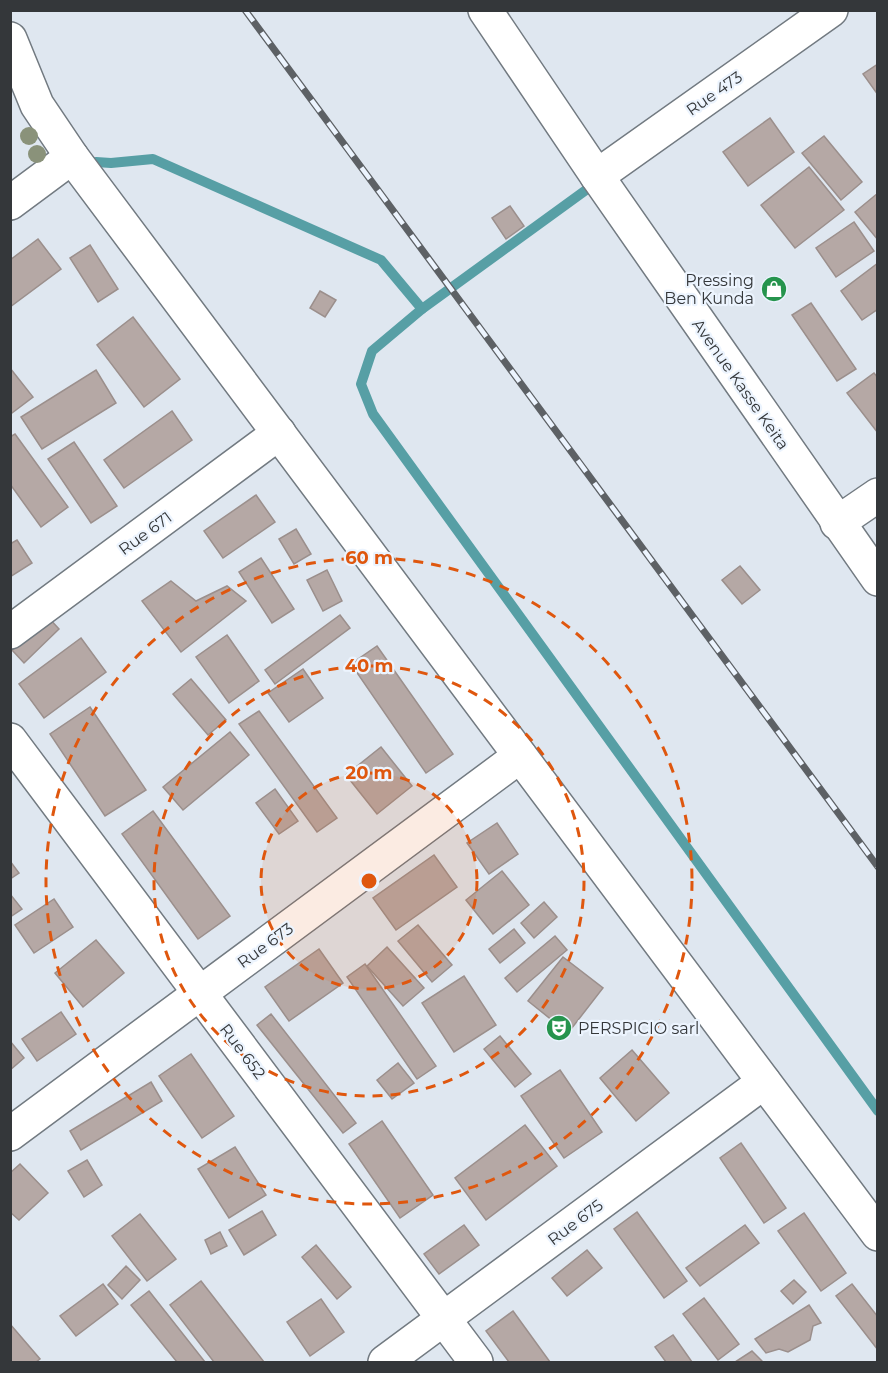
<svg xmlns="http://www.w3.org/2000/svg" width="888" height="1373" font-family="Montserrat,sans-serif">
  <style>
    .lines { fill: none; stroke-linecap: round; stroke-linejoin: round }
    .stream { stroke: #579fa5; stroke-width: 10 }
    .building { fill: #b5a8a5; stroke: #9b8f8c; stroke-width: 1.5 }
    .street-casing { stroke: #727a81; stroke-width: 36 }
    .secondary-casing { stroke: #727a81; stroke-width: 36 }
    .street { stroke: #fff; stroke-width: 33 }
    .secondary { stroke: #fff; stroke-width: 33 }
    .rail-casing { stroke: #5d6165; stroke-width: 7 }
    .rail { stroke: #ecf4fe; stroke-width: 4.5; stroke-dasharray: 14; stroke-linecap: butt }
    .tree { fill: #8a927a }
    .ring { fill: none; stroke: #df570e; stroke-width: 3; stroke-dasharray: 10 8 }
    .labels { text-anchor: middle; stroke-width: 4.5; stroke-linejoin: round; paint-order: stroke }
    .street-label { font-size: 16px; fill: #34373a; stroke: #ecf4fe }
    .poi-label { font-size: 16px; fill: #34373a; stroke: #ecf4fe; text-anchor: end }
    .centre { fill: #df570e; stroke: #ecf4fe; stroke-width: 3 }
    .ring-label { font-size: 18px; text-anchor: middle; font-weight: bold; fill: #df570e; stroke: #ecf4fe; stroke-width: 4.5; stroke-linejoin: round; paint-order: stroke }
  </style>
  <rect width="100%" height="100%" fill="#dfe7f0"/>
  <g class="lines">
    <g class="stream">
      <polyline points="85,169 96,162 111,163 153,159 381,260 422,309"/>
      <polyline points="597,182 422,309 372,351 361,384 373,414 878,1111"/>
    </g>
  </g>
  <g class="building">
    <polygon points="878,64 878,95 863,74"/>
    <polygon points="770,118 794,152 748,186 723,152"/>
    <polygon points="824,136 862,182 841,200 802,153"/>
    <polygon points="809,167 844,210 795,248 761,205"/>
    <polygon points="878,193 878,240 855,212"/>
    <polygon points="510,206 524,226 506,239 492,218"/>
    <polygon points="854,222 874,251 836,277 816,248"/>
    <polygon points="38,239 61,269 10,307 10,260"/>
    <polygon points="90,245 118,289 98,302 70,258"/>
    <polygon points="878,263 878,309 862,320 841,291"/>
    <polygon points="320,291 336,300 325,317 310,308"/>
    <polygon points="811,303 856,369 837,381 792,315"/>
    <polygon points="133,317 180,379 144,407 97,345"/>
    <polygon points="10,368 33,397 12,413 10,410"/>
    <polygon points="96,370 116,403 42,449 21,417"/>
    <polygon points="874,373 878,378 878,433 847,393"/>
    <polygon points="172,411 192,440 124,488 104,460"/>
    <polygon points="15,434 68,507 41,527 10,484 10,437"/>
    <polygon points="74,442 117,506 91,523 48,459"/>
    <polygon points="256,495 275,522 223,558 204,531"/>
    <polygon points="296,529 311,554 294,564 279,539"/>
    <polygon points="17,540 32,563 10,577 10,544"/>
    <polygon points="261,558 294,609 272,623 239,572"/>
    <polygon points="740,566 760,590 742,604 722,580"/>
    <polygon points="327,570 342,601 323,611 307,580"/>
    <polygon points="171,581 196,601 227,586 246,601 181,652 142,601"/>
    <polygon points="340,615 350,628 275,684 265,670"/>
    <polygon points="47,616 59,629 24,663 12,650"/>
    <polygon points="227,635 259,681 229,703 196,657"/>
    <polygon points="81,638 106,672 44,718 19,684"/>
    <polygon points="377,646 453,754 426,773 351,664"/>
    <polygon points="303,669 323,698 289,722 268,693"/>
    <polygon points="191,679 226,720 208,735 173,694"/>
    <polygon points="90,707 146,790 105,816 50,734"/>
    <polygon points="259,711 337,818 317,832 239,724"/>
    <polygon points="230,732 249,755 183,810 163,787"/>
    <polygon points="381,747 412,786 377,814 346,775"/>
    <polygon points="275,789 298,821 279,834 256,803"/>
    <polygon points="153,811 230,916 198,939 122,834"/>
    <polygon points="497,823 518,854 489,874 467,843"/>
    <polygon points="434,855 457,887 396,930 373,898"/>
    <polygon points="10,861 19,873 10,879"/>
    <polygon points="502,871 529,905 493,934 466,900"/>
    <polygon points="10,894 22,909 10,917"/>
    <polygon points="54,899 73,927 34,953 15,925"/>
    <polygon points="544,902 557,917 534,938 521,923"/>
    <polygon points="418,925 452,965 432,982 398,941"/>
    <polygon points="514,929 525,943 500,963 489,949"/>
    <polygon points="555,936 567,950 517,992 505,978"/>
    <polygon points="96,940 124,973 83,1007 55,973"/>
    <polygon points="387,947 424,988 403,1006 367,966"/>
    <polygon points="319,949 343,983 289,1021 265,987"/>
    <polygon points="563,957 603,988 568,1033 528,1001"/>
    <polygon points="365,964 436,1066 417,1079 347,977"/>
    <polygon points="464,976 496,1025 454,1052 422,1003"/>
    <polygon points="61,1012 76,1034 37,1061 22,1039"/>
    <polygon points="271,1014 356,1123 343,1133 257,1025"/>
    <polygon points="500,1036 531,1074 515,1087 484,1049"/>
    <polygon points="10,1041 24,1058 10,1070"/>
    <polygon points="632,1050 669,1093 636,1121 600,1078"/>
    <polygon points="191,1054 234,1116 202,1138 159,1076"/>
    <polygon points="398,1063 414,1083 392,1099 377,1080"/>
    <polygon points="560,1070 602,1132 564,1158 521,1096"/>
    <polygon points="151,1082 162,1101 81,1150 70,1131"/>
    <polygon points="382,1121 433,1195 400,1218 349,1144"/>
    <polygon points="525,1125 557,1166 486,1220 455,1178"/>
    <polygon points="741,1143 786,1208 764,1223 720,1158"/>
    <polygon points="235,1147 266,1195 229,1218 198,1169"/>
    <polygon points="87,1160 102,1185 84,1197 68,1171"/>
    <polygon points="20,1164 48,1193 19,1220 10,1212 10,1173"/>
    <polygon points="262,1211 276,1235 244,1255 229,1230"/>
    <polygon points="637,1212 687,1281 664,1298 614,1229"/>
    <polygon points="804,1213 846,1273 821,1291 778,1231"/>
    <polygon points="140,1214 176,1259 147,1281 112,1236"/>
    <polygon points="464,1225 479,1245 439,1274 424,1254"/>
    <polygon points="745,1225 759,1243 700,1286 686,1268"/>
    <polygon points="220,1232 227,1246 211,1254 205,1240"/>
    <polygon points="316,1245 351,1287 337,1299 302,1257"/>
    <polygon points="587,1250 602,1268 567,1296 552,1278"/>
    <polygon points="126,1266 140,1280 122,1299 108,1285"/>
    <polygon points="794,1280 806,1292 793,1304 781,1291"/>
    <polygon points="201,1281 264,1362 214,1362 170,1305"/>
    <polygon points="103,1284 118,1304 76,1336 60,1316"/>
    <polygon points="852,1284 878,1317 878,1350 836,1296"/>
    <polygon points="149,1291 205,1362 177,1362 131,1305"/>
    <polygon points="704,1298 739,1344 718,1360 683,1314"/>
    <polygon points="321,1299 344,1332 310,1356 287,1322"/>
    <polygon points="809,1305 821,1323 813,1326 810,1340 788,1352 779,1349 766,1353 755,1339"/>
    <polygon points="513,1311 550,1362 509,1362 486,1331"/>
    <polygon points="10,1324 40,1359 36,1362 10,1362"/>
    <polygon points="673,1335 692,1362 666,1362 655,1347"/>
    <polygon points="752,1351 763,1362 735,1362"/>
  </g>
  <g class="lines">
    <g class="street-casing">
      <g id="street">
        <polyline points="10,39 37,105 72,157 878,1234"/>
        <polyline points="597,176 831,10"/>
        <polyline points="10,203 72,157"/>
        <polyline points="837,523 878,495"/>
        <polyline points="10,632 279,433"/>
        <polyline points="10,740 476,1362"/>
        <polyline points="10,1134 520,756"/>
        <polyline points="385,1362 764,1082"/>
      </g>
    </g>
    <g class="secondary-casing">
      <polyline id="secondary" points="485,10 597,176 878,579"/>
    </g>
    <use href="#street" class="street"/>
    <use href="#secondary" class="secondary"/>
    <g class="rail-casing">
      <polyline id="rail" points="245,10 878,867"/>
    </g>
    <use href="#rail" class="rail"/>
  </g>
  <g class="tree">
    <circle cx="29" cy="136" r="9"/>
    <circle cx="37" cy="154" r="9"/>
  </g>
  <circle cx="369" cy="881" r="108" fill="#df570e" fill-opacity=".12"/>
  <g class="ring">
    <circle cx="369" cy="881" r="108"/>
    <circle cx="369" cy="881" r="215"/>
    <circle cx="369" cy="881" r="323"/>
  </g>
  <defs>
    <g id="shop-disc" transform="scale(1.35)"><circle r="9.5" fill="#26944d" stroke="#ecf4fe"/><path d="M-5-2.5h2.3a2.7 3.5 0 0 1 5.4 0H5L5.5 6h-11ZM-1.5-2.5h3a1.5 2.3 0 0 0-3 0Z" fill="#fff"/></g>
    <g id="theatre-disc" transform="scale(1.35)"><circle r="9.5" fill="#26944d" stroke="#ecf4fe"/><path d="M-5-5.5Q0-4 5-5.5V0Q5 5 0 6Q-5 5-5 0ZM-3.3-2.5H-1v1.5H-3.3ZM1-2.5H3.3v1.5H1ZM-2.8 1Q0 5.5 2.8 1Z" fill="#fff"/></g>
  </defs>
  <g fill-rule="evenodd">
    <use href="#shop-disc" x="774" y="289"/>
    <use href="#theatre-disc" x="559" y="1028"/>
  </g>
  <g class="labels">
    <g class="street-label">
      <text transform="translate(714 93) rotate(-35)" y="6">Rue 473</text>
      <text transform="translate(741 384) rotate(55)" y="6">Avenue Kasse Keita</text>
      <text transform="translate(145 533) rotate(-36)" y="6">Rue 671</text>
      <text transform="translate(265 945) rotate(-36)" y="6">Rue 673</text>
      <text transform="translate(243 1051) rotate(53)" y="6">Rue 652</text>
      <text transform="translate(575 1222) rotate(-37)" y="6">Rue 675</text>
    </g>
    <g class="poi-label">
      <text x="754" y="286">Pressing<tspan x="754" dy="18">Ben Kunda</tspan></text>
      <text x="578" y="1034" text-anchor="start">PERSPICIO sarl</text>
    </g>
  </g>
  <circle cx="369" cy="881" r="9" class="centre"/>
  <g class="ring-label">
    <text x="369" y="564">60 m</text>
    <text x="369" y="672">40 m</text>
    <text x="369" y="779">20 m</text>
  </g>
  <rect width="888" height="1373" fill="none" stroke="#34373a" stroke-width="24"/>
</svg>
